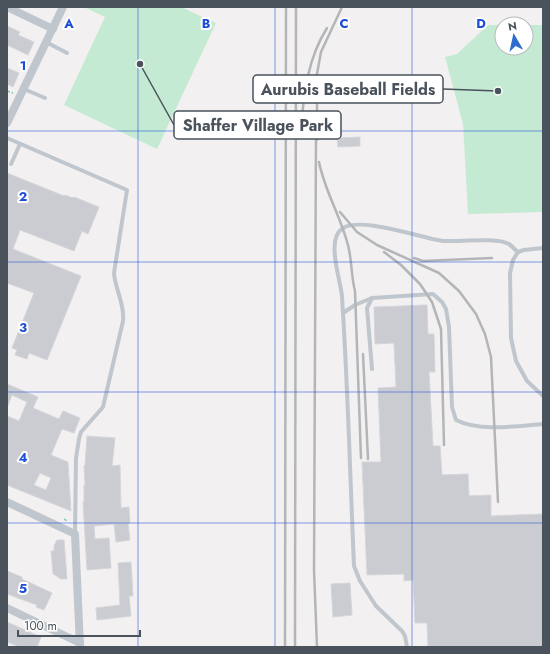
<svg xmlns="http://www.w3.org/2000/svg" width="550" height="654" font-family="Jost,sans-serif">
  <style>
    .green { fill: #c4ead4 }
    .building { fill: #cbccd2; stroke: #d5d6da; fill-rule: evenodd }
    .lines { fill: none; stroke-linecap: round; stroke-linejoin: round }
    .path { stroke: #7fc5a6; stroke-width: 1.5; stroke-dasharray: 3 2; stroke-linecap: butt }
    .service { stroke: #c0c6cd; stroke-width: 4 }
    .minor { stroke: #c0c6cd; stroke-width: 8 }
    .rail { stroke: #b3b5b9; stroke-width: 2.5 }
    .grid { fill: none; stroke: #1d4ed8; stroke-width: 1; stroke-opacity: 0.55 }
    .grid-label { font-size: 13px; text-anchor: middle; font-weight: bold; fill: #1d4ed8; stroke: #fff; stroke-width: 4; stroke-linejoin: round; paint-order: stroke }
    .leader { fill: none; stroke: #4a525b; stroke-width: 1.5 }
    .callout-dot { fill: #4a525b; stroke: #fff; stroke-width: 1.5 }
    .callout { fill: #fff; stroke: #4a525b; stroke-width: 1.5 }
    .callout-label { font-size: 16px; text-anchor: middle; font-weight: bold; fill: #4a525b }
  </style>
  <rect width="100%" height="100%" fill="#f2f0f0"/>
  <g class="green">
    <polygon points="84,7 181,7 216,23 157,149 64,105 105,17"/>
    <polygon points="488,25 502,25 502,48 526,48 526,25 543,25 543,212 468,214 463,124 445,57 457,54"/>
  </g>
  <g class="building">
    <polygon points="7,26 20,32 18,35 34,42 28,55 7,45"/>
    <polygon points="7,68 19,73 13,87 7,84"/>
    <polygon points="360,137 360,146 338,147 337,138"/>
    <polygon points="7,173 64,196 65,195 73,198 74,197 99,207 88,234 82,231 74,251 20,230 13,249 81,276 47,360 29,353 27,359 15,355 17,350 12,348 34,293 7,283"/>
    <polygon points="427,305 428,334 434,334 435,372 429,372 433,446 440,446 442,475 468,474 469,496 491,495 491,516 543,514 543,647 428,647 427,623 415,623 413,580 404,581 404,574 367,575 362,462 381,462 378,388 396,387 394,343 375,344 374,307"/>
    <path d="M7 384 38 397 33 408 59 419 63 411 80 418 74 433 62 429 51 455 68 462 71 511 7 485V416L19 421 27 402 12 395 7 408ZM40 473 51 478 46 490 34 485Z"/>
    <polygon points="87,436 115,438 112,466 120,465 121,508 129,507 130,523 128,524 130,540 116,542 114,524 94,526 95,539 109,538 111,568 87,570 83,502 84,502 84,485 85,485 84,466 85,465"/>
    <polygon points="57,540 64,540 67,579 61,579 53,574 51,551 54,551 54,546"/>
    <polygon points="131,562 133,596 129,596 131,616 97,620 96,608 120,605 118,563"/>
    <polygon points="7,571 22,577 22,579 52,593 44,610 36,607 37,605 7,594"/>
    <polygon points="350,583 352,615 333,617 331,584"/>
    <polygon points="7,622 41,637 37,647 20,647 7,642"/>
  </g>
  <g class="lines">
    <g class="path">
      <polyline points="7,91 13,93"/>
      <polyline points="64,519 67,521"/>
    </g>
    <g class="service">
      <polyline points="46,42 67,53"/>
      <polyline points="24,89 45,98"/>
      <path d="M7 138 127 190 114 273C115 289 125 304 123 321L103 407 81 432 79 439 76 458 75 534"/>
      <polyline points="11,164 20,144"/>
      <polyline points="543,248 524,250 518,252 513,260 510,273 511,338 516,361 527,381 543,396"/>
      <polyline points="343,313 355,305 372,298"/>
      <path d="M372 369 367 308 372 298 433 294 442 302 446 309 449 327 452 407 456 420C480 432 516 426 543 424"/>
      <path d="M407 647 405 636 402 631 376 606 360 581 354 566C350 476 348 387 342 297 341 280 325 239 343 228 359 218 407 233 425 237 431 239 437 240 443 241 459 242 496 237 509 244 512 246 515 250 518 252"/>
    </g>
    <g class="minor">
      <polyline points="7,7 53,29"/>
      <polyline points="7,123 63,7"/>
      <polyline points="7,502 75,534 80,647"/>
      <polyline points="7,608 80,643"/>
    </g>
    <g class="rail">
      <path d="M301 127C304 92 308 58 327 28"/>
      <polyline points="316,135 314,570 317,647"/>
      <polyline points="317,140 317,74 321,52 342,7"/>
      <path d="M319 162C320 168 322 174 324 180 331 202 342 222 348 245 352 260 351 276 355 291L361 458"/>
      <polyline points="340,212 357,232 377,245 439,273 459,291 476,314 485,334 491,357 498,502"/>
      <polyline points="384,252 401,265 420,284 432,302 441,329 444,445"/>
      <polyline points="414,258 423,261 492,258"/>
      <polyline points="363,354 368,459"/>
      <polyline points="285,647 286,7"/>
      <polyline points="295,647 296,7"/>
    </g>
  </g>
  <path class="grid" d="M138 7V647M275 7V647M412 7V647M7 131H543M7 262H543M7 392H543M7 523H543"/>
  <g class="grid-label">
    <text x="69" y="28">A</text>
    <text x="206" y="28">B</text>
    <text x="344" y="28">C</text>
    <text x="481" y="28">D</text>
    <text x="23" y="70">1</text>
    <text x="23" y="201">2</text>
    <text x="23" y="332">3</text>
    <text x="23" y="462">4</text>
    <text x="23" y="593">5</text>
  </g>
  <path class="leader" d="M498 91L443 89M140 64L174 125"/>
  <g class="callout-dot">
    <circle cx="498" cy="91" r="4"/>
    <circle cx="140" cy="64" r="4"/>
  </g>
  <g class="callout">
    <rect x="253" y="75" width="190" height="28" rx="4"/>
    <rect x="174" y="111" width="167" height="28" rx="4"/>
  </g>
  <g class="callout-label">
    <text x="348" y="95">Aurubis Baseball Fields</text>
    <text x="258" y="131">Shaffer Village Park</text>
  </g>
  <rect width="550" height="654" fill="none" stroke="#4a525b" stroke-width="16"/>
  <g transform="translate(514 36) rotate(351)"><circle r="19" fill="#ffffff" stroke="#b7babd"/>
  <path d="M0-3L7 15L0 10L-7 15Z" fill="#2e6cce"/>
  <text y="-6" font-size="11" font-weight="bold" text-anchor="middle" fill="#4a525b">N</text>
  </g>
  <path d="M18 630v6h122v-6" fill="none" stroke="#4a525b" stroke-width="2"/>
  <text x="24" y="630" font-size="12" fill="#4a525b" stroke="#ffffff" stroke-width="3" paint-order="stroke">100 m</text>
</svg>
